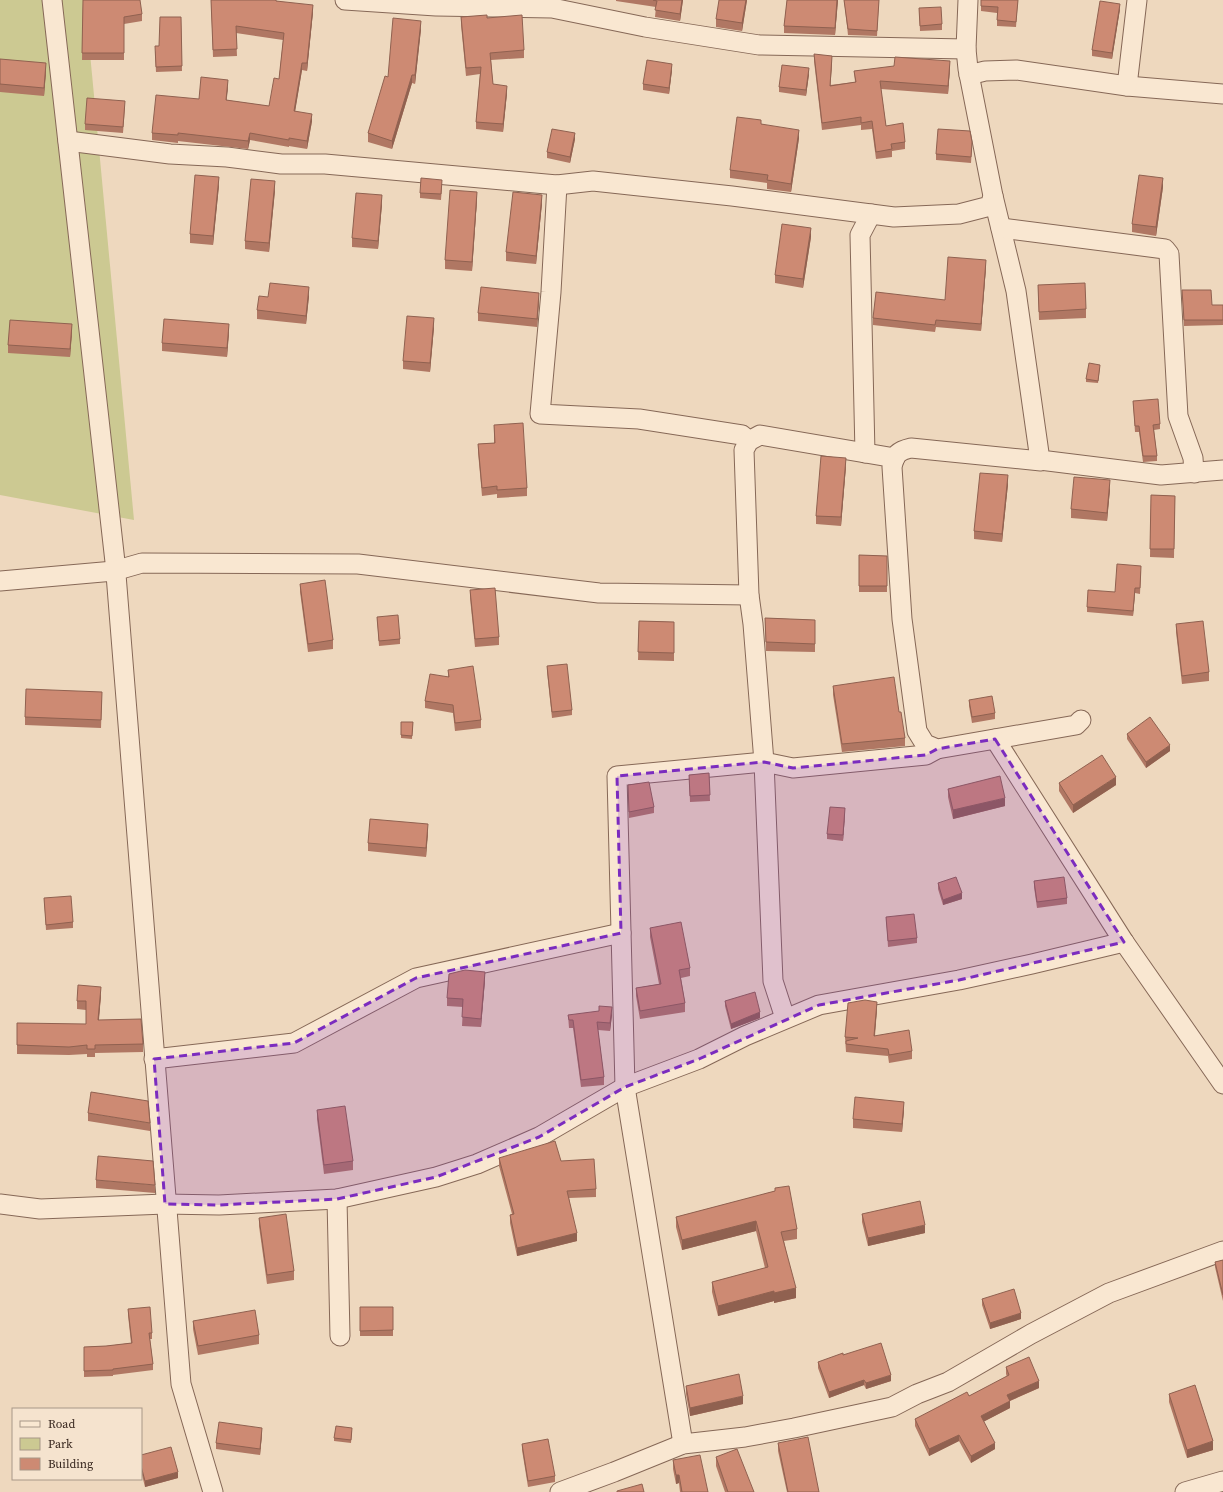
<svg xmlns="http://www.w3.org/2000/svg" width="1223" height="1492" font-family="'Source Serif 4',serif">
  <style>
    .green { fill: #ccc992 }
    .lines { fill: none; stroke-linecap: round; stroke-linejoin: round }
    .minor-casing { stroke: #866857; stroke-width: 21 }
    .minor { stroke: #f9e7d1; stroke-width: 19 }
    .wall { fill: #b07763 }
    .shaded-wall { fill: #906150 }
    .building { fill: #cd8a73; stroke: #906150 }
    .marked { fill: #7b2cbf; fill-opacity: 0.2; stroke: #7b2cbf; stroke-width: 3; stroke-dasharray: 8 5; stroke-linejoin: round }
  </style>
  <rect width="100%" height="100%" fill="#eed8be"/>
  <polygon class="green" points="0,0 85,0 134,520 0,495"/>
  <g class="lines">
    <g class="minor-casing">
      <g id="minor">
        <polyline points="52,0 115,562 181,1384 213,1492"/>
        <polyline points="345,0 436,6 552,8 645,27 759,45 966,49"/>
        <polyline points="969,75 985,71 1016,70 1127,86 1223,94"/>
        <polyline points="1127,86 1137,0"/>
        <polyline points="68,141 170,154 227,157 281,164 325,164 557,185 593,181 732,196 894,217 959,214 990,206 993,196 968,69 966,49 968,0"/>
        <polyline points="557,185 551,292 540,414 639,419 742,435 749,441"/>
        <polyline points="993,196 1016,291 1040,460 1161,475 1223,470"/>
        <polyline points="1001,228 1165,249 1169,254 1178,416 1193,458 1194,473"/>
        <polyline points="865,453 860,235 871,214"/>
        <path d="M1041 461 911 448C898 451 895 454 892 467L902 619 917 731 925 744 937 749 1076 725 1081 720"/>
        <polyline points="0,581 114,571 142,563 358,564 599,593 749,595"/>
        <polyline points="995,739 1124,942 1223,1084"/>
        <polyline points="785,1018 773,981 764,762 753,624 749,595 744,450 749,441 760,435 895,458"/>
        <polyline points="154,1059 294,1043 416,978 621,933"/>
        <polyline points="337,1199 340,1336"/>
        <polyline points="0,1204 40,1209 165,1204 219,1205 337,1199 436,1177 477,1164 539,1137 625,1087 699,1059 745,1036 819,1005 959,980 1032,964 1124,942"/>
        <polyline points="683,1444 625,1087 617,776 764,762 793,768 926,755 937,749"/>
        <polyline points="560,1492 614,1472 683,1444 745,1437 794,1428 892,1407 917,1394 948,1382 1031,1334 1109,1293 1223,1251"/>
        <polyline points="1185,1492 1223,1481"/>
      </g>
    </g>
    <use href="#minor" class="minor"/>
  </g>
  <g class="wall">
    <polygon points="83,0 142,14 142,21 124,24 124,60 82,60"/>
    <polygon points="211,0 276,0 276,1 313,12 307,71 302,70 295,111 312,121 307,149 289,146 289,147 250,140 248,149 178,141 178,143 152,140 152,133 199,99 228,87 226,100 269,106 279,79 283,40 236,33 237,56 213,57"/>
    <polygon points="616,0 683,0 680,21 655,17 656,7 616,1"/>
    <polygon points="747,0 742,31 716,27 716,19"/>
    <polygon points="787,0 838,0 835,35 784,33 784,26"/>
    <polygon points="844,0 879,0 877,36 848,35"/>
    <polygon points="1018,0 1016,27 997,26 997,13 981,11 981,6"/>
    <polygon points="919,8 942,24 942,30 920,31"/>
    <polygon points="1120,9 1112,59 1092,56 1092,50"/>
    <polygon points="181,17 182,71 156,72 155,52"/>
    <polygon points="461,17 487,18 524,50 524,58 491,60 493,84 507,93 503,132 476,129 476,122 480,74 466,76 461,25"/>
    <polygon points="421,29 415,84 412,83 392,149 368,142 368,133 388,77"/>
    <polygon points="814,54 832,63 830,85 855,82 854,71 950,68 948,94 881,89 886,126 905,142 905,149 892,151 892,157 876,159 872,129 861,130 861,125 822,130 814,61"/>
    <polygon points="0,59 46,71 44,96 0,92"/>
    <polygon points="672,70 669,94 643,90 643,84"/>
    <polygon points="809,74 806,96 779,92 779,87"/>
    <polygon points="125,107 123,133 85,130 85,124"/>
    <polygon points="761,124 799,138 791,192 767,189 767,183 730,178 730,170"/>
    <polygon points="575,139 570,163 547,158 547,152"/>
    <polygon points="972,148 971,163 936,160 936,154"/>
    <polygon points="219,185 213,245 190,243 190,234"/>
    <polygon points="442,186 441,200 420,198 420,193"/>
    <polygon points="1163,187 1156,236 1132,232 1132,224"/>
    <polygon points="275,190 269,252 245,249 245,241"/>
    <polygon points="477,200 472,271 445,269 445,260"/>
    <polygon points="542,203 536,264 506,261 506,252"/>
    <polygon points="382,204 378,249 352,247 352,238"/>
    <polygon points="811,237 803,288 775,283 775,275"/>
    <polygon points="986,267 981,331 936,327 935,332 873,325 873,318 945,300"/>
    <polygon points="1038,285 1086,309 1086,318 1039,320"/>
    <polygon points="1182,290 1212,305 1223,305 1223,325 1184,326"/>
    <polygon points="309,296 306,324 257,319 257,310 268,297"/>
    <polygon points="539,301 537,327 478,321 478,313"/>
    <polygon points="434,327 430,372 403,369 403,361"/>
    <polygon points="72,332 70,357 8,353 8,345"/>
    <polygon points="229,332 227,357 162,351 162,343"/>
    <polygon points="1100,368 1098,383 1086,382 1086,379"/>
    <polygon points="1133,401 1160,424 1160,429 1154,430 1157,456 1157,461 1143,462 1139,432 1135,432"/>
    <polygon points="494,425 527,488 527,496 497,498 497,494 482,496 478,452 478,444 494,443"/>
    <polygon points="846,466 841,526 816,524 816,516"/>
    <polygon points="1008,484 1002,542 974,539 974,531"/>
    <polygon points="1110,489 1107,521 1071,518 1071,509"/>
    <polygon points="1151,495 1175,496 1174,558 1150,557"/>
    <polygon points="859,555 887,556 887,592 859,592"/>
    <polygon points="1141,571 1140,594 1135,593 1133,616 1087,612 1087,607 1115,592"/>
    <polygon points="300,584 333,640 333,649 308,652 300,592"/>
    <polygon points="470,590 499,637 499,645 475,647 470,598"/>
    <polygon points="377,617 400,639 400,644 379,646"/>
    <polygon points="765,618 815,620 815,652 766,651"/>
    <polygon points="639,621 674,622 674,661 638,660"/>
    <polygon points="1176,624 1209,672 1209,681 1182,684 1176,632"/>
    <polygon points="547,666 572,710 572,715 552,718 547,672"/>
    <polygon points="448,670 481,720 481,728 455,731 453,713 425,708 425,701 448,677"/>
    <polygon points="833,686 899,712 905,738 905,746 842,752 833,695"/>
    <polygon points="102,700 101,728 25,725 25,717"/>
    <polygon points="969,700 995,713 995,719 972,723 969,706"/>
    <polygon points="401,722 413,722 412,739 401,738"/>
    <polygon points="1127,734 1170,751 1146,768 1127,739"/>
    <polygon points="709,773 710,801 690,802 689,775"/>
    <polygon points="1059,783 1116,785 1073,813 1059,791"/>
    <polygon points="628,785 654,807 654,813 629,818"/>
    <polygon points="948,789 1005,806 953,819 948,797"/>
    <polygon points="845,814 843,841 827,839 827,834"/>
    <polygon points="428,832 426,857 368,851 368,843"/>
    <polygon points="1034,881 1067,898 1067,904 1037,908 1034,887"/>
    <polygon points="938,883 962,899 943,905 938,889"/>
    <polygon points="44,898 73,922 73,928 46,930"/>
    <polygon points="886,917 917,938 917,943 888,947"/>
    <polygon points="650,928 690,968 690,976 681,978 685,1003 685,1012 640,1019 636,996 636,988 659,984 650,937"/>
    <polygon points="485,980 481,1027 462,1026 463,1007 447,1006 447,998"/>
    <polygon points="101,995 99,1020 143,1044 143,1052 95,1053 95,1057 87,1057 87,1054 69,1055 17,1054 17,1045 86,1024 86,1010 77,1009 77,1001"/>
    <polygon points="725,1001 760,1018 731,1029 725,1006"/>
    <polygon points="877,1009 875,1036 912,1051 912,1059 889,1063 888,1056 846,1052 845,1037"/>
    <polygon points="568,1015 612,1015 610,1031 598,1030 604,1077 604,1085 581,1087 573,1028 569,1028"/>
    <polygon points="317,1110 353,1161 353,1170 324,1174 317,1119"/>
    <polygon points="904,1110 902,1132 853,1128 853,1119"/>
    <polygon points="88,1113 150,1123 150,1131 88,1121"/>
    <polygon points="499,1158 561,1161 596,1189 596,1197 569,1198 577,1241 517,1256 510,1223 510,1215 512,1214 499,1166"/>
    <polygon points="96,1180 155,1185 155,1193 96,1188"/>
    <polygon points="775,1188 797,1229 797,1239 784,1241 796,1298 774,1303 774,1301 718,1316 712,1292 712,1282 765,1268 756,1231 682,1250 676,1227 676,1217 775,1191"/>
    <polygon points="862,1214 925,1233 868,1246 862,1222"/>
    <polygon points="259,1218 294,1271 294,1280 267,1284 259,1226"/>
    <polygon points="1223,1260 1223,1301 1215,1267 1215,1262"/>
    <polygon points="982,1299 1021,1319 990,1329 982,1305"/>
    <rect x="360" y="1307" width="33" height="29"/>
    <polygon points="128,1309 152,1333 152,1339 150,1339 153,1364 153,1370 113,1375 113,1376 84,1377 84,1347 106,1346 131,1343 128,1315"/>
    <polygon points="193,1321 259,1335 259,1344 198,1355 193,1329"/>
    <polygon points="818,1362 891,1381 866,1389 864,1385 829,1398 818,1368"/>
    <polygon points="1006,1367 1039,1388 1010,1401 1010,1408 983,1422 995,1449 971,1463 959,1441 929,1456 915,1426 915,1419 969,1396 1007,1377 1006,1374"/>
    <polygon points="686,1386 743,1404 690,1416 686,1394"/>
    <polygon points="1169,1394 1213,1450 1187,1458 1169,1402"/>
    <polygon points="352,1431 351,1443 334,1441 334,1438"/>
    <polygon points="262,1434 260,1455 216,1449 216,1443"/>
    <polygon points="778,1443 819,1492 787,1492 778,1451"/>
    <polygon points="522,1444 555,1476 555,1482 528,1487 522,1450"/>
    <polygon points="141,1455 178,1478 145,1487 141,1471"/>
    <polygon points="716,1457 754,1492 725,1492 716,1466"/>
    <polygon points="673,1460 708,1492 680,1492 679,1483 676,1484 673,1469"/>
  </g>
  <g class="shaded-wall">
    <polygon points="682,0 683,0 680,21 680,14"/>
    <polygon points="746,0 747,0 742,31 742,23"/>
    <polygon points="837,0 838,0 835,35 835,28"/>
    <polygon points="1120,4 1120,9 1112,59 1112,53"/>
    <polygon points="313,5 313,12 307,71 307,63"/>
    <polygon points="421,21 421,29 415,84 415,75"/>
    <polygon points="832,56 832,63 830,93 830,86"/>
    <polygon points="950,61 950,68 948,94 948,86"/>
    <polygon points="46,63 46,71 44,96 44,88"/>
    <polygon points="302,63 302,70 294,118 294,111"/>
    <polygon points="672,64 672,70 669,94 669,88"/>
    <polygon points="809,68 809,74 806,96 806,90"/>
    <polygon points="412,75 412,83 392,149 392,141"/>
    <polygon points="228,80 228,87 226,107 226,100"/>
    <polygon points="507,86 507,93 503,132 503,124"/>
    <polygon points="312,114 312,121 307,149 307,141"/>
    <polygon points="799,130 799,138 791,192 791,184"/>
    <polygon points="250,133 250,140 248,149 248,141"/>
    <polygon points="575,133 575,139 570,163 570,157"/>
    <polygon points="219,177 219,185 213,245 213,236"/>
    <polygon points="1163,178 1163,187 1156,236 1156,227"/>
    <polygon points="275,181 275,190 269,252 269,243"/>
    <polygon points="477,192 477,200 472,271 472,262"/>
    <polygon points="382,195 382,204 378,249 378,241"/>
    <polygon points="542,195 542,203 536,264 536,256"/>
    <polygon points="811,228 811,237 803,288 803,279"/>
    <polygon points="986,260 986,267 981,331 981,324"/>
    <polygon points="309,287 309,296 306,324 306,316"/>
    <polygon points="539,293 539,301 537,327 537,319"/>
    <polygon points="434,318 434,327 430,372 430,363"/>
    <polygon points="72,324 72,332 70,357 70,349"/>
    <polygon points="229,324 229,332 227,357 227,348"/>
    <polygon points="846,458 846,466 841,526 841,517"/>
    <polygon points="1008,475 1008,484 1002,542 1002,534"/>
    <polygon points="1110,480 1110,489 1107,521 1107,513"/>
    <polygon points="1135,588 1135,593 1133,616 1133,611"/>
    <polygon points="1170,745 1170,751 1146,768 1146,762"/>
    <polygon points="1116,777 1116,785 1073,813 1073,805"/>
    <polygon points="1005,798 1005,806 953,819 953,810"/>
    <polygon points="845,808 845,814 843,841 843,835"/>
    <polygon points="428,824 428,832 426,857 426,848"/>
    <polygon points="962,893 962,899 943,905 943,900"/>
    <polygon points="485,972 485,980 481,1027 481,1019"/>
    <polygon points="101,987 101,995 98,1028 98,1020"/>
    <polygon points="877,1002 877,1009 874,1043 874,1036"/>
    <polygon points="612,1007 612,1015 610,1031 610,1023"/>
    <polygon points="760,1012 760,1018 731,1029 731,1024"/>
    <polygon points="904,1102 904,1110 902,1132 902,1124"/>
    <polygon points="756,1221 756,1231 682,1250 682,1240"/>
    <polygon points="925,1225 925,1233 868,1246 868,1238"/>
    <polygon points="577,1233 577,1241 517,1256 517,1248"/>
    <polygon points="796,1288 796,1298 774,1303 774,1293"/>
    <polygon points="774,1291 774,1301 718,1316 718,1306"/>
    <polygon points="1021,1313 1021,1319 990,1329 990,1323"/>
    <polygon points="891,1375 891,1381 866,1389 866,1383"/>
    <polygon points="864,1380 864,1385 829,1398 829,1392"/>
    <polygon points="1039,1381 1039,1388 1007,1402 1007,1395"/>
    <polygon points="743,1396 743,1404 690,1416 690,1408"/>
    <polygon points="1010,1401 1010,1408 981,1423 981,1416"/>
    <polygon points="262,1428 262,1434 260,1455 260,1449"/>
    <polygon points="959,1435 959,1441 929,1456 929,1449"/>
    <polygon points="1213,1441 1213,1450 1187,1458 1187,1450"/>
    <polygon points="995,1443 995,1449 971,1463 971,1456"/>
    <polygon points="178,1472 178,1478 145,1487 145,1481"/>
    <polygon points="676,1475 679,1475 679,1483 676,1484"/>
  </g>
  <g class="building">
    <polygon points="83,0 140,0 142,14 124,17 124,53 82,53"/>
    <polygon points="211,0 276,0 276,1 313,5 307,63 302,63 294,111 312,114 307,141 289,138 289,140 250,133 248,141 178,133 178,135 152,133 156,95 199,99 201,77 228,80 226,100 269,106 274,78 279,79 284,33 236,26 237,49 213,50"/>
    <polygon points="653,0 682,0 680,14 655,10 657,1"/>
    <polygon points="719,0 746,0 742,23 716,19"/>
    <polygon points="787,0 837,0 835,28 784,26"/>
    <polygon points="844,0 879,0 877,31 848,29"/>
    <polygon points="981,0 1018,0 1016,22 997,20 998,7 981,6"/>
    <polygon points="1100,1 1120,4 1112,53 1092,50"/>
    <polygon points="941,7 942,24 920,26 919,8"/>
    <polygon points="487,15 487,18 522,15 524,50 490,53 493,84 507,86 503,124 476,122 481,67 466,68 461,17"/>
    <polygon points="160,17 181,17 182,66 156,67 155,46 159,46"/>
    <polygon points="393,18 421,21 415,75 412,75 392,141 368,133 385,76 388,77"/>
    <polygon points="814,54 832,56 830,86 856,82 854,71 894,66 895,57 950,61 948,86 880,81 886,126 903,123 905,142 891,144 892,149 876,152 872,121 861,123 861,117 822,123"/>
    <polygon points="0,59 46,63 44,88 0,84"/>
    <polygon points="647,60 672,64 669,88 643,84"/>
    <polygon points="782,65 809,68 806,90 779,87"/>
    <polygon points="87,98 125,101 123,127 85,124"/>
    <polygon points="737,117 761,120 761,124 799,130 791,184 767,180 768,175 730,170"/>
    <polygon points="552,129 575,133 570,157 547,152"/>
    <polygon points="938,129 970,131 972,142 971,157 936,154"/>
    <polygon points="195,175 219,177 213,236 190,234"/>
    <polygon points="1139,175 1163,178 1156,227 1132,224"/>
    <polygon points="421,178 442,180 441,194 420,193"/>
    <polygon points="251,179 275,181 269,243 245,241"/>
    <polygon points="450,190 477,192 472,262 445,260"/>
    <polygon points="513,192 542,195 536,256 506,252"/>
    <polygon points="356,193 382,195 378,241 352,238"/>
    <polygon points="782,224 811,228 803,279 775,275"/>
    <polygon points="948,257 986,260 981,324 936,320 935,325 873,318 876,292 945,300"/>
    <polygon points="270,283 309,287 306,316 257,310 259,296 268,297"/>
    <polygon points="1085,283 1086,309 1039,312 1038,285"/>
    <polygon points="481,287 539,293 537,319 478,313"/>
    <polygon points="1182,290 1211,290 1212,305 1223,305 1223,320 1184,320"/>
    <polygon points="407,316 434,318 430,363 403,361"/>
    <polygon points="164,319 229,324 227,348 162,343"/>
    <polygon points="10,320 72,324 70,349 8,345"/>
    <polygon points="1089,363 1100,365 1098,381 1086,379"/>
    <polygon points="1158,399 1160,424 1153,425 1157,456 1143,456 1139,426 1135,426 1133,401"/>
    <polygon points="523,423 527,488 497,490 497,486 482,488 478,444 495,443 494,425"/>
    <polygon points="821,456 846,458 841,517 816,516"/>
    <polygon points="980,473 1008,475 1002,534 974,531"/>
    <polygon points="1074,477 1110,480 1107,513 1071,509"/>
    <polygon points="1151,495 1175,496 1174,549 1150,549"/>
    <polygon points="859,555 887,556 887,586 859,586"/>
    <polygon points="1117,564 1141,566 1140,588 1135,588 1133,611 1087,607 1088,590 1115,592"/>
    <polygon points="325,580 333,640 308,644 300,584"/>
    <polygon points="495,588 499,637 475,639 470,590"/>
    <polygon points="398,615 400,639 379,641 377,617"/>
    <polygon points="765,618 815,620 815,644 766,642"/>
    <polygon points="639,621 674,622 674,653 638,652"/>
    <polygon points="1203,621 1209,672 1182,676 1176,624"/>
    <polygon points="567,664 572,710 552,712 547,666"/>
    <polygon points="473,666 481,720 455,723 453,705 425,701 430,674 449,677 448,670"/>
    <polygon points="894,677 899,712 901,712 905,738 842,744 833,686"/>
    <polygon points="26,689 102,692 101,720 25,717"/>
    <polygon points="992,696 995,713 972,717 969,700"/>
    <polygon points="1150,717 1170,745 1146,762 1127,734"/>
    <polygon points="401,722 413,722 412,736 401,735"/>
    <polygon points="1102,755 1116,777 1073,805 1059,783"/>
    <polygon points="709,773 710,795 690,796 689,775"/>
    <polygon points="1000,776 1005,798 953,810 948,789"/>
    <polygon points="649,782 654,807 629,812 628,785"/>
    <polygon points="830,807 845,808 843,835 827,834"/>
    <polygon points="370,819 428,824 426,848 368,843"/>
    <polygon points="956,877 962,893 943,900 938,883"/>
    <polygon points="1064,877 1067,898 1037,902 1034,881"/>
    <polygon points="71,896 73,922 46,925 44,898"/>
    <polygon points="914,914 917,938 888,941 886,917"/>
    <polygon points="681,922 690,968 679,970 685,1003 640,1011 636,988 661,984 650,928"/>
    <polygon points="465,970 485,972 481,1019 462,1017 463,999 447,998 449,974"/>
    <polygon points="78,985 101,987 98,1020 141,1019 143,1044 95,1045 95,1049 87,1049 87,1045 69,1047 17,1045 17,1023 86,1024 86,1001 77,1001"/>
    <polygon points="755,992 760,1012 731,1024 725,1001"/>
    <polygon points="865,1000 877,1002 874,1036 909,1030 912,1051 889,1055 888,1049 846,1044 846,1041 858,1038 845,1037 848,1003"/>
    <polygon points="599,1006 612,1007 610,1023 597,1022 604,1077 581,1080 573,1020 569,1020 568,1015 599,1011"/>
    <polygon points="91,1092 148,1101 150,1123 88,1113"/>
    <polygon points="855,1097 904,1102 902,1124 853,1119"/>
    <polygon points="345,1106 353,1161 324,1165 317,1110"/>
    <polygon points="555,1141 561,1161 594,1159 596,1189 567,1191 577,1233 517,1248 510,1215 514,1214 499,1158"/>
    <polygon points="98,1156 153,1161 155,1185 96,1180"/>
    <polygon points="789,1186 797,1229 781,1232 796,1288 774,1293 774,1291 718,1306 712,1282 768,1267 756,1221 682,1240 676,1217 775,1191 775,1188"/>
    <polygon points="920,1201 925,1225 868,1238 862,1214"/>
    <polygon points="286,1214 294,1271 267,1275 259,1218"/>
    <polygon points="1223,1260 1223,1295 1215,1262"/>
    <polygon points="1014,1289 1021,1313 990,1323 982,1299"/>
    <polygon points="150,1307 152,1333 149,1333 153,1364 113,1369 113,1370 84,1371 84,1347 106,1346 132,1343 128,1309"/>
    <polygon points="360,1307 393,1307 393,1330 360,1331"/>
    <polygon points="255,1310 259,1335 198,1346 193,1321"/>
    <polygon points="881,1343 891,1375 866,1383 864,1380 829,1392 818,1362 843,1353 843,1355"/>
    <polygon points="1029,1357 1039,1381 1007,1395 1010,1401 981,1416 995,1443 971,1456 959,1435 929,1449 915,1419 967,1392 969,1396 1009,1375 1006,1367"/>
    <polygon points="739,1374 743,1396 690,1408 686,1386"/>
    <polygon points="1195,1385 1213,1441 1187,1450 1169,1394"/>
    <polygon points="219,1422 262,1428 260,1449 216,1443"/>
    <polygon points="336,1426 352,1428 351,1440 334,1438"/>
    <polygon points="808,1437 819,1492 788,1492 778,1443"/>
    <polygon points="548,1439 555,1476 528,1481 522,1444"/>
    <polygon points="171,1447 178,1472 145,1481 141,1466 141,1455"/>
    <polygon points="737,1449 754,1492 728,1492 716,1457"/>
    <polygon points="700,1455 708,1492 682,1492 679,1475 676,1475 673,1460"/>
    <polygon points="642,1484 644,1492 617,1492 617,1491"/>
  </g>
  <path class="marked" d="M995 739 1124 942 959 980 819 1005 699 1059 625 1087 539 1137 436 1177 337 1199 219 1205 165 1204 154 1059 294 1043 416 978 621 933 617 776 764 762 793 768 926 755 937 749Z"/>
  <rect x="12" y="1408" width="130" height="72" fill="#f5e3ce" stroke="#a89787"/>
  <rect x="20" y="1421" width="20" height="6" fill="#f9e7d1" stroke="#a89787"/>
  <text x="48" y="1428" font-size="12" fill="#35241c">Road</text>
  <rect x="20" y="1438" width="20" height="12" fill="#ccc992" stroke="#a89787"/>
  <text x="48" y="1448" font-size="12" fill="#35241c">Park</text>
  <rect x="20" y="1458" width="20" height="12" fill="#cd8a73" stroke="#a89787"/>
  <text x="48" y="1468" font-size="12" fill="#35241c">Building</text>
</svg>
